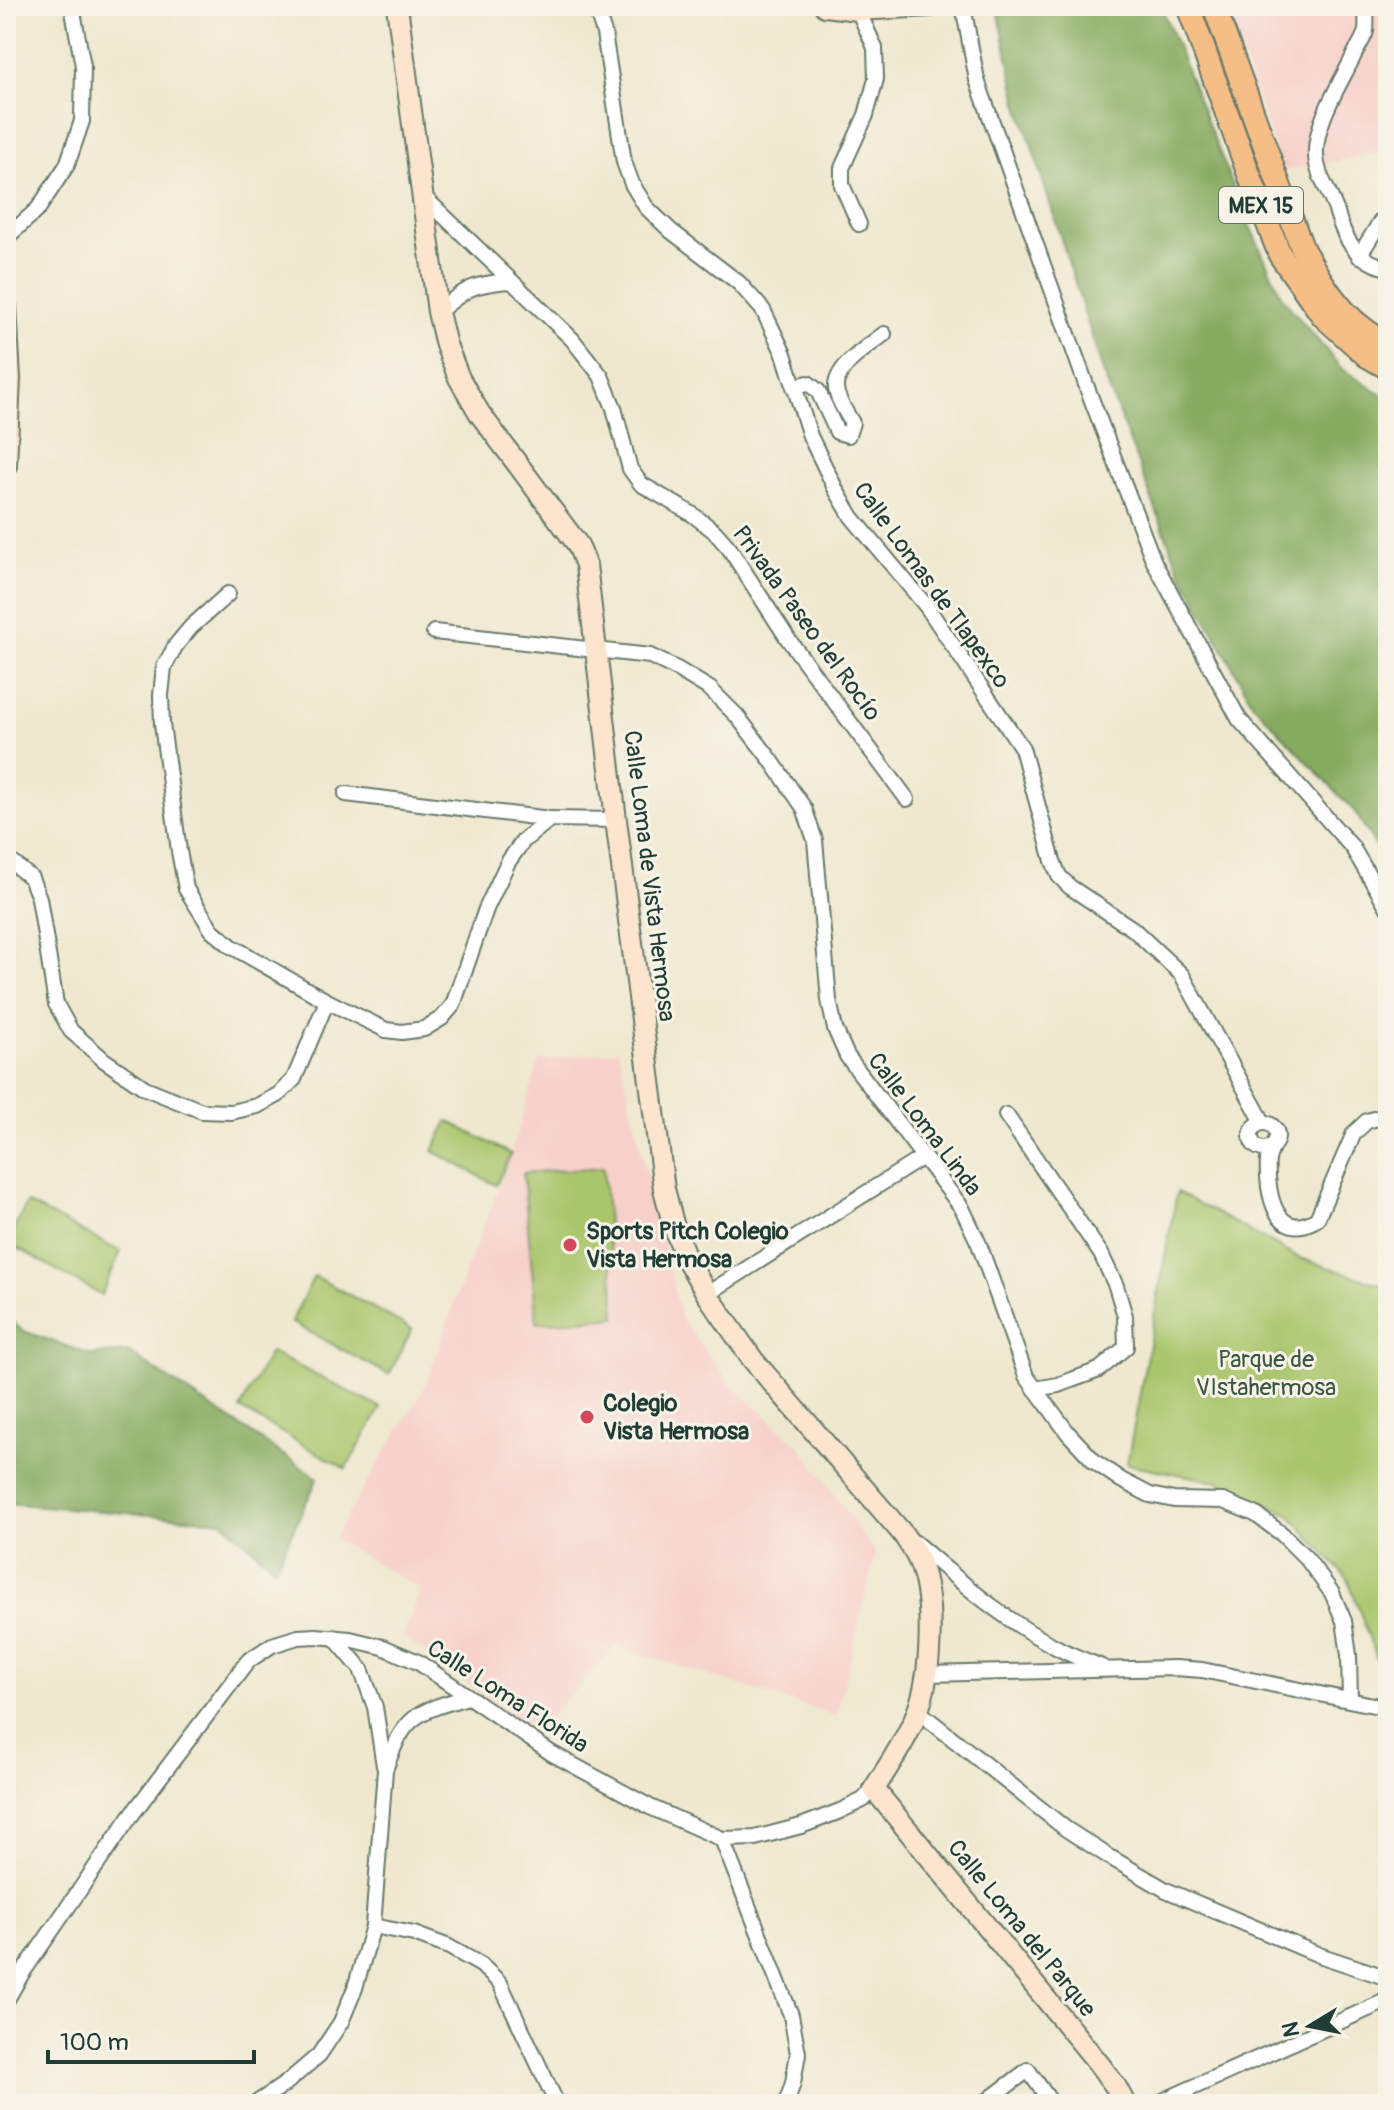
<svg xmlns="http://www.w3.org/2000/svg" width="1394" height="2110" font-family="Pangolin,sans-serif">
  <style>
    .built { fill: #f7d0ca }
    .green { fill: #aac66d; stroke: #648250; stroke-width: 2 }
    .forest { fill: #87ab60; stroke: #53744a; stroke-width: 2 }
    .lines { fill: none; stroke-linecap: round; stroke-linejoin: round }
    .street-casing { stroke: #68796a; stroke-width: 18 }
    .secondary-casing { stroke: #68796a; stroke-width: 24 }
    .primary-casing { stroke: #68796a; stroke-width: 26 }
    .street { stroke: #fff; stroke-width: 14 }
    .secondary { stroke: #fbe5cf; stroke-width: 20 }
    .primary { stroke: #f6be87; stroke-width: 22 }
    .poi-dot { fill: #d1495b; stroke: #f7f3e8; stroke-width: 3 }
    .labels { text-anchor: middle; stroke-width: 6; stroke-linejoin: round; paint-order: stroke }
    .shield { fill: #f7f3e8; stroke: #60746a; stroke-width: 2 }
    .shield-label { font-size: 22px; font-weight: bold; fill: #1f3d34 }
    .street-label { font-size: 24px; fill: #1f3d34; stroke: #f7f3e8 }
    .poi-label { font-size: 24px; font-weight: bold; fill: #1f3d34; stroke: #f7f3e8; text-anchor: start }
    .park-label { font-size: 24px; fill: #3b583f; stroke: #f7f3e8 }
  </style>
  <rect width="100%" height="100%" fill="#f7f3e8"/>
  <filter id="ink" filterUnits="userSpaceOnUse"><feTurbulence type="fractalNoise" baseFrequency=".0125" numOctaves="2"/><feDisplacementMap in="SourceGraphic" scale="16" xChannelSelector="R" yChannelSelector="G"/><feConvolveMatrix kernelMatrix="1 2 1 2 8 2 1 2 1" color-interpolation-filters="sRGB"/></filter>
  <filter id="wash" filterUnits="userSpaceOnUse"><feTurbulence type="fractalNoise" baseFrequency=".006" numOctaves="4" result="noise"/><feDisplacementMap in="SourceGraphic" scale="32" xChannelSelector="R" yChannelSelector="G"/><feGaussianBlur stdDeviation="1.8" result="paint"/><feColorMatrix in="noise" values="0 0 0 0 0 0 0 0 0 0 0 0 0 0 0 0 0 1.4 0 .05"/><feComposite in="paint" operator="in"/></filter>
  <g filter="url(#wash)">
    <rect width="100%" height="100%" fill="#efe8cf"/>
    <g class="built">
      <polygon points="1225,6 1388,6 1388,152 1283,171"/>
      <polygon points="618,1050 681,1318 727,1380 801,1447 876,1554 836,1716 616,1646 536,1732 403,1637 421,1589 333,1539 425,1387 458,1291 505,1172 539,1061"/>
    </g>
    <g class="green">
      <polygon points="448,1121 511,1154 496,1185 433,1151"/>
      <polygon points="603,1167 616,1317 537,1323 523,1173"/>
      <polygon points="1177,1192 1297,1257 1388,1287 1388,1682 1385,1682 1348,1579 1289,1514 1218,1482 1127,1464"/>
      <polygon points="27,1203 121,1252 101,1295 7,1242"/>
      <polygon points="314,1276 412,1329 389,1375 291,1322"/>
      <polygon points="270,1352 381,1408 346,1469 240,1409"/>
    </g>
    <g class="forest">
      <polygon points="997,6 1161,6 1243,211 1283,299 1341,368 1388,399 1388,866 1355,812 1253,704 1179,569 1106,381 1017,99"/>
      <polygon points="6,1315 21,1330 91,1355 128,1352 318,1478 275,1568 222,1521 6,1503"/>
    </g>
  </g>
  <g filter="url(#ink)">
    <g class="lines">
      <g class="street-casing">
        <g id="street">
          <polyline points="595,6 604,33 624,162 632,184 646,207 671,231 739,283 763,310 784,354 810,436 836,490 852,517 927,607 1022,748 1053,861 1059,876 1070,887 1133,929 1182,975 1263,1122"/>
          <polyline points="963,6 977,80 1089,393 1154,562 1239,719 1352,847 1388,908"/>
          <path d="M1366 6C1366 14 1367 23 1366 31 1364 38 1359 46 1355 53 1341 83 1314 123 1316 156 1317 177 1331 193 1337 213 1345 242 1359 262 1388 268"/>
          <polyline points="858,10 875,48 876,79 866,115 842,168 842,185 859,224"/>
          <polyline points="423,196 572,339 601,376 614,408 630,469 641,484 692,514 714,531 729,548 788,639 907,799"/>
          <polyline points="6,238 38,209 67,165 82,121 83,66 72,6"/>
          <polyline points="1359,256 1388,210"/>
          <path d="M438 312C467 288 472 284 510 281"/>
          <path d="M794 387 808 383 818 391 837 432 848 435 852 423C847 413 837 400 836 389 834 367 869 346 884 334"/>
          <polyline points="228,594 191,627 176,645 164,667 161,695 162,724 179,851 186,889 212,930 231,946 327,1001 386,1030 402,1032 424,1029 442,1018 453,1005 486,909 508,862 523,841 550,819 616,820"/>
          <polyline points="434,632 650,656 677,669 710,689 737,716 771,760 804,808 815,840 829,1000 835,1029 847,1056 962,1208 979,1244 1026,1376 1068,1433 1095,1462 1121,1480 1150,1495 1174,1500 1223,1501 1255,1514 1282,1534 1307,1559 1332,1593 1344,1621 1349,1655 1350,1700"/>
          <polyline points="346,794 550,819"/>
          <polyline points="6,862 14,864 31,878 39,898 56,1004 71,1031 104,1060 145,1088 202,1111 231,1112 257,1106 278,1095 294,1079 327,1001"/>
          <polyline points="1006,1115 1101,1254 1116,1286 1125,1316 1126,1347 1099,1370 1058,1385 1035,1389"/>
          <circle cx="1264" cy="1136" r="13"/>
          <path d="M1275 1142C1272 1148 1269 1154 1268 1160 1266 1191 1275 1244 1317 1219L1354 1133 1367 1121 1388 1115"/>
          <polyline points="707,1294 923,1157"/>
          <path d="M914 1542C959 1580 1003 1620 1056 1647 1070 1655 1087 1661 1102 1667"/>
          <polyline points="334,1637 361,1669 375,1707 384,1766"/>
          <polyline points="926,1674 1175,1668 1202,1670 1388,1708"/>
          <polyline points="918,1711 1066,1829 1108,1856 1166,1890 1319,1955 1388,1978"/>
          <polyline points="722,1839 791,2015 798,2053 793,2083 786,2104"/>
          <polyline points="373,1926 414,1934 449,1947 481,1965 500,1983 557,2104"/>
          <polyline points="6,2001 21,1975 130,1817 248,1661 272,1645 298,1637 316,1636 350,1639 383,1647 418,1662 551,1753 650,1807 722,1839 755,1838 801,1826 840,1811 863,1800 874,1789"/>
          <path d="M255 2104 285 2084 319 2055 341 2022 355 1988 373 1926 385 1770C404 1716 415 1712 468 1697"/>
          <polyline points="983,2104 1028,2070 1052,2104"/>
          <polyline points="1156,2104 1388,2000"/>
        </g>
      </g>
      <g class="secondary-casing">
        <g id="secondary">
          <path d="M397 6 438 312 446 345 459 378 480 414 578 545 586 565 616 820 664 1189 674 1227 686 1258 707 1294 753 1360 903 1534C908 1542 915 1551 919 1561 935 1599 932 1675 917 1713 906 1740 890 1764 874 1789L1099 2064 1116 2087 1125 2104"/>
          <polyline points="825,6 858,10 930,6"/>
          <polyline points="6,307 10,379 6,466"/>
        </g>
      </g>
      <g class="primary-casing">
        <g id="primary">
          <polyline points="1188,6 1251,180 1280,255 1323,316 1367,356 1388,368"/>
          <path d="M1214 6 1302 248C1316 273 1331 299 1351 318 1362 329 1376 337 1388 346"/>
        </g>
      </g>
      <use href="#street" class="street"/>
      <use href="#secondary" class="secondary"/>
      <use href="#primary" class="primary"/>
    </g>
  </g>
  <g class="poi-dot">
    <circle cx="570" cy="1245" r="8"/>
    <circle cx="587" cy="1417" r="8"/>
  </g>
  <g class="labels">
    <rect class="shield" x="1219" y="187" width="84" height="36" rx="6"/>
    <g class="shield-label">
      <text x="1261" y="213">MEX 15</text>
    </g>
    <g class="street-label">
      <text transform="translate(932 585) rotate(54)" y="8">Calle Lomas de Tlapexco</text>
      <text transform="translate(807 623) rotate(54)" y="8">Privada Paseo del Rocío</text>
      <text transform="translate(650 876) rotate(83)" y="8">Calle Loma de Vista Hermosa</text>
      <text transform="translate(925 1124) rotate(53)" y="8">Calle Loma Linda</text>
      <text transform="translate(508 1696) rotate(33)" y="8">Calle Loma Florida</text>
      <text transform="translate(1022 1928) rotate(51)" y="8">Calle Loma del Parque</text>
    </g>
    <g class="poi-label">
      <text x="586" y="1239">Sports Pitch Colegio<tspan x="586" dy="28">Vista Hermosa</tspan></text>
      <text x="603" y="1411">Colegio<tspan x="603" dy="28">Vista Hermosa</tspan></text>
    </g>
    <g class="park-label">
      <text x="1266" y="1367">Parque de<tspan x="1266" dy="28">VIstahermosa</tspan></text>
    </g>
  </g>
  <rect width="1394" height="2110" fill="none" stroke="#f7f3e8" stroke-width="32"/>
  <g transform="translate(1310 2026) rotate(260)" stroke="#f7f3e8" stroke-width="6" paint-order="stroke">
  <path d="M0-6L14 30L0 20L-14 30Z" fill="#1f3d34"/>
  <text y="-12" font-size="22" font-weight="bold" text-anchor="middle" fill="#1f3d34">N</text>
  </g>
  <path d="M48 2050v12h206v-12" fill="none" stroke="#1f3d34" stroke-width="4"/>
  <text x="60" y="2050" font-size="24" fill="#1f3d34" stroke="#f7f3e8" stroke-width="6" paint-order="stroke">100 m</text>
</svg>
